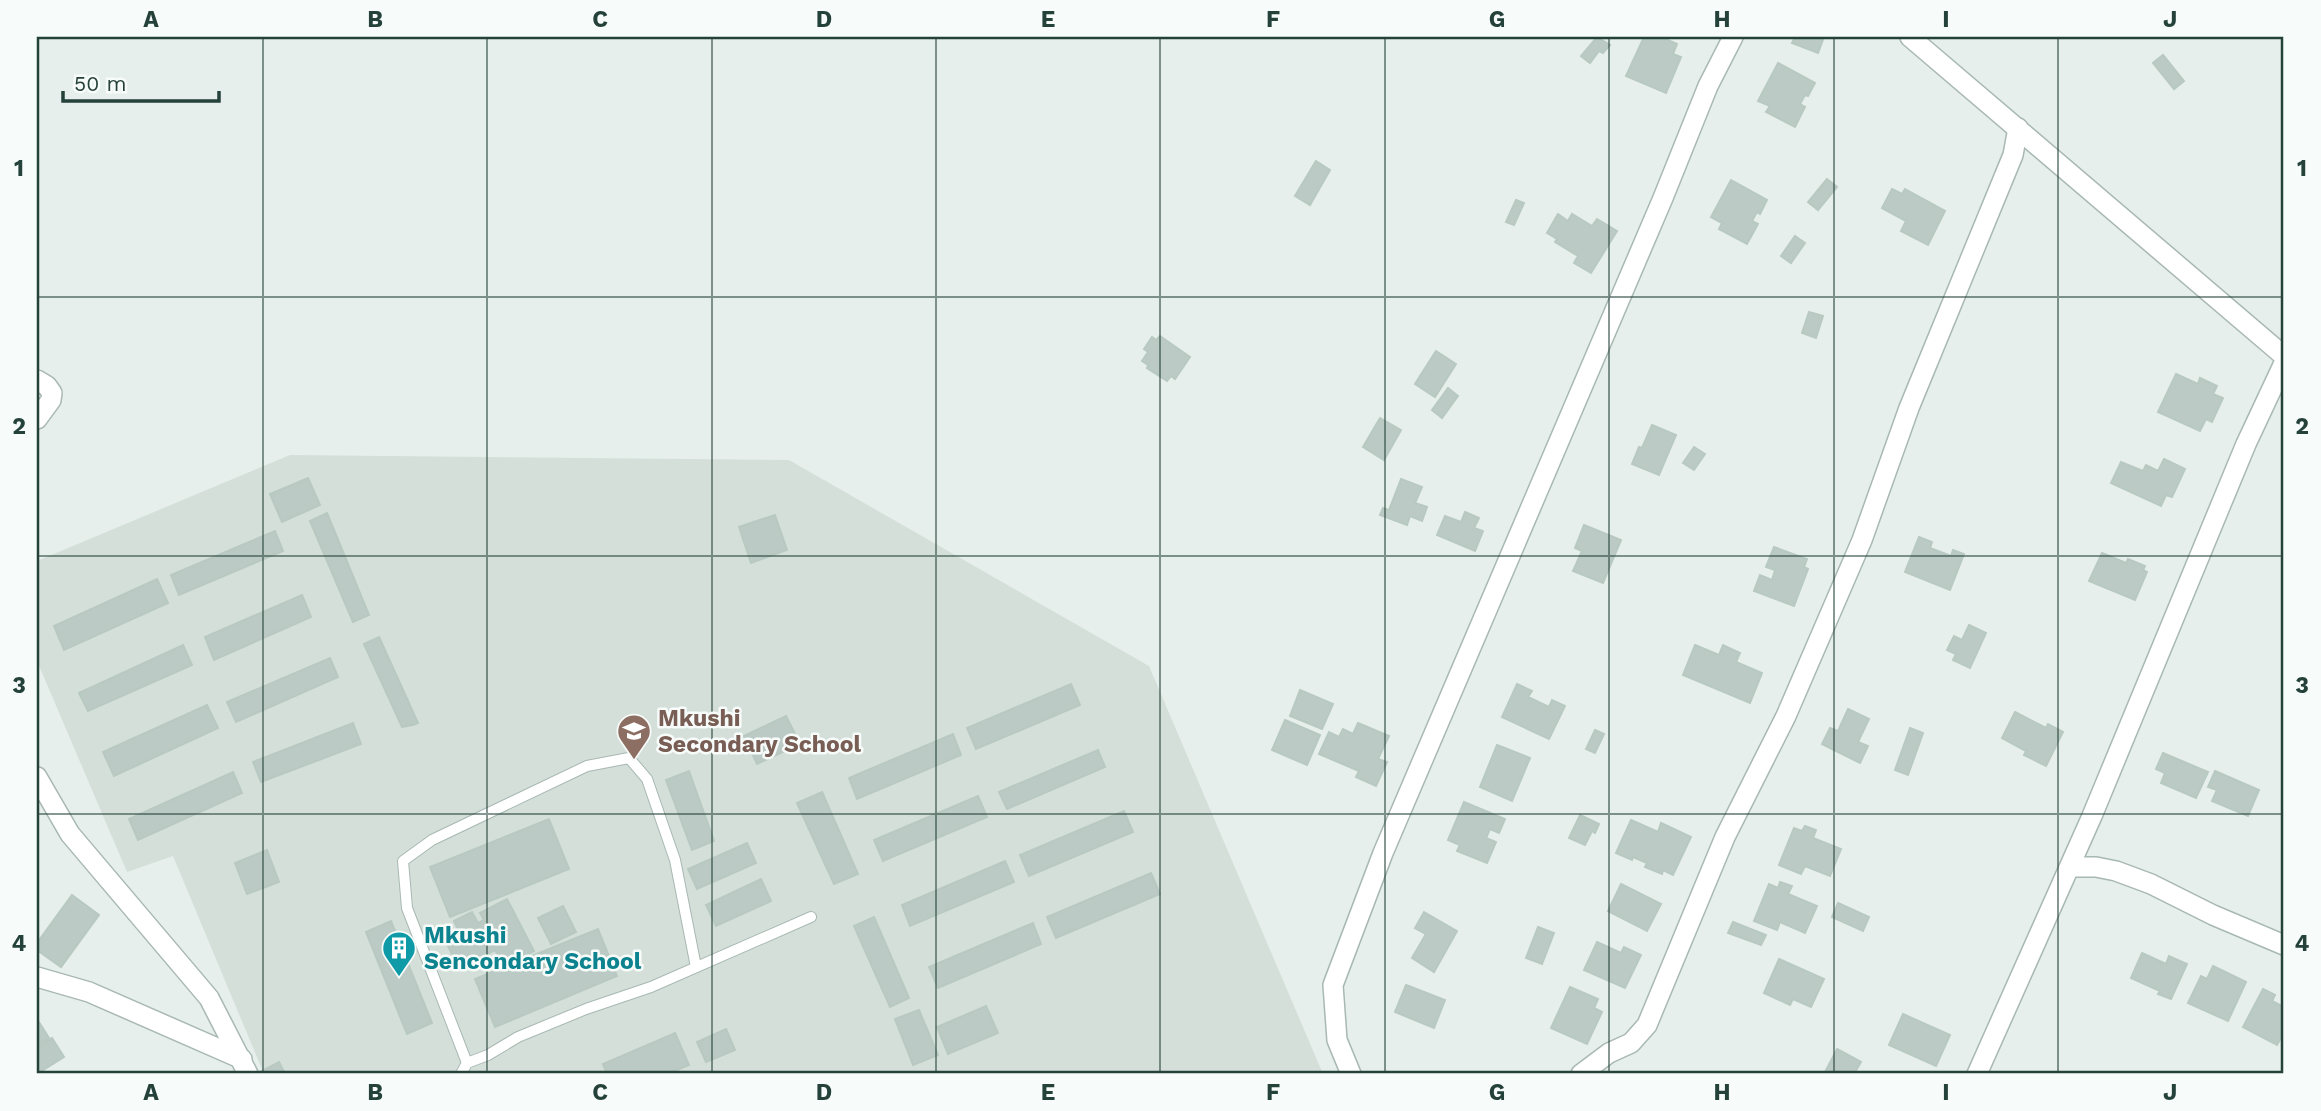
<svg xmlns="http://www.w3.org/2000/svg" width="2321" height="1111" font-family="'Work Sans',sans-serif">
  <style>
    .built { fill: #d4dfda }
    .building { fill: #bbcac4; stroke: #b8c9c2; stroke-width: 2 }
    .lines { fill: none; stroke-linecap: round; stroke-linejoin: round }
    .service-casing { stroke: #a8b8b2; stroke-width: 12 }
    .minor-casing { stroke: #a8b8b2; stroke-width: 22 }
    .service { stroke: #fff; stroke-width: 10 }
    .minor { stroke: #fff; stroke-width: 19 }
    .grid { fill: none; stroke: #24423a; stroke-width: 2; stroke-opacity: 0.55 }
    .labels { text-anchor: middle; stroke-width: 5; stroke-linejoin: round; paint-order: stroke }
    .education-label { font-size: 23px; font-weight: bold; fill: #785e54; stroke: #f7fbf9; text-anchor: start }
    .culture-label { font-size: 23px; font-weight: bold; fill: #0d838f; stroke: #f7fbf9; text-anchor: start }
    .neatline { fill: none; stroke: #24423a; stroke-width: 2.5 }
    .grid-label { font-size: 23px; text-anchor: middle; font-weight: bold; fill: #24423a }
  </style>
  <rect width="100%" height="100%" fill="#e6efeb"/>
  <polygon class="built" points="290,455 789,460 1149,666 1323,1074 264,1074 173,856 127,872 37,661 37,561"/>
  <g class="building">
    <polygon points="1597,37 1610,45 1603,53 1599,51 1590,63 1581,56"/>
    <polygon points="1644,37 1661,37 1677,44 1673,54 1681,57 1666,93 1626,76"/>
    <polygon points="1795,37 1824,37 1818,53 1792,43"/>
    <polygon points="2163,55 2184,81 2174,89 2153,63"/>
    <polygon points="1778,63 1815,83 1808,96 1805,95 1800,104 1805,107 1795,127 1766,112 1770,106 1758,101"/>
    <polygon points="1316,161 1330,170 1310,205 1295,196"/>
    <polygon points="1827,179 1837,187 1818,210 1808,202"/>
    <polygon points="1731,180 1767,200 1760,214 1757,212 1752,221 1758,224 1747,244 1719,229 1722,223 1711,217"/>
    <polygon points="1892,189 1902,194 1905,189 1945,211 1928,245 1901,231 1906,221 1882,208"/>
    <polygon points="1516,200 1524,203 1514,225 1506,222"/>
    <polygon points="1558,214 1568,221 1572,214 1592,226 1597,219 1617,231 1591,273 1574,263 1578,256 1555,242 1557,239 1547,233"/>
    <polygon points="1795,236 1805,243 1791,263 1781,256"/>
    <polygon points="1809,312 1823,316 1816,338 1802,333"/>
    <polygon points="1160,336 1190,357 1175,379 1171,376 1167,381 1147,368 1148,365 1142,361 1148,352 1144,349 1152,337 1156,340"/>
    <polygon points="1436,351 1456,364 1435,397 1415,384"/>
    <polygon points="2176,374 2198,384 2200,378 2217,386 2213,394 2223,398 2212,422 2206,419 2200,431 2158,412"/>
    <polygon points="1448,388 1458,396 1442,418 1432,410"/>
    <polygon points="1380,418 1401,430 1384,460 1363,447"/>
    <polygon points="1652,425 1676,435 1659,475 1632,464 1639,447 1642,448"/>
    <polygon points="1694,447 1705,454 1694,470 1683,463"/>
    <polygon points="2164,459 2185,469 2172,497 2166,495 2161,506 2111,483 2121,462 2143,471 2146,465 2158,471"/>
    <polygon points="308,478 320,505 282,522 270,494"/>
    <polygon points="1401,479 1422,487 1415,503 1427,507 1422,521 1410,516 1407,525 1380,515 1383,508 1389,510"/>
    <polygon points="1465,512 1479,518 1474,528 1483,531 1475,551 1437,535 1445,516 1461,522"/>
    <polygon points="327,513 369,615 353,622 310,521"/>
    <polygon points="775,515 787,550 751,563 739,527"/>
    <polygon points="1584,525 1621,540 1603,583 1573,571 1582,551 1575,548"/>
    <polygon points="275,531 283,551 179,595 171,575"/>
    <polygon points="1919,537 1932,542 1930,548 1951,556 1953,550 1964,554 1950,590 1905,572"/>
    <polygon points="1774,547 1807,559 1804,567 1808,569 1794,606 1754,591 1760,575 1772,580 1775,570 1766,567"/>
    <polygon points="2102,553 2126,563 2128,559 2145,566 2143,570 2147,572 2135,600 2089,581"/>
    <polygon points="157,579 168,603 64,650 54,626"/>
    <polygon points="302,595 311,617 214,660 205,637"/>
    <polygon points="1969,625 1986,633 1970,668 1953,660 1956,654 1947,650 1954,636 1962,640"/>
    <polygon points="379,637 418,723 413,725 402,727 364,644"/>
    <polygon points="183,645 192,665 88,711 79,693"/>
    <polygon points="1695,645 1719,655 1723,645 1740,653 1736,662 1762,673 1750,703 1683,675"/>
    <polygon points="330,658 338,677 236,722 227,702"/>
    <polygon points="1071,684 1080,705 976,749 967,728"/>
    <polygon points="1517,684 1532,691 1528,697 1549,707 1552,700 1565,706 1549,739 1502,717"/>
    <polygon points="1300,690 1333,704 1322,729 1290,716"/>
    <polygon points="207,705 218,728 114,776 103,752"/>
    <polygon points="1848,709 1869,719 1858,742 1868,746 1860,763 1822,744 1830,728 1838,731"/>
    <polygon points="2015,712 2046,728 2048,724 2063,732 2046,766 2024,755 2026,751 2002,738"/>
    <polygon points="786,716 800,744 757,764 744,736"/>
    <polygon points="1285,720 1320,735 1307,765 1272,750"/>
    <polygon points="353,723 361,744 261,782 253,762"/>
    <polygon points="1358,723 1389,736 1378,759 1387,762 1376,786 1356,777 1359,771 1319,754 1329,732 1339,737 1343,729 1353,734"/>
    <polygon points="1910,728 1923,733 1908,775 1895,770"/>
    <polygon points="1595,730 1604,734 1595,753 1586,749"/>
    <polygon points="953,734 961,755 857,799 849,778"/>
    <polygon points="1497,745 1530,758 1512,801 1480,787"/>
    <polygon points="1098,750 1105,767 1007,809 999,792"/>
    <polygon points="2163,753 2208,772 2196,798 2161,783 2165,773 2156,769"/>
    <polygon points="689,771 714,841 692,850 666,780"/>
    <polygon points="2215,771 2259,790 2248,816 2212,801 2217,790 2208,787"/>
    <polygon points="233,772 242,793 138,840 129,819"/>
    <polygon points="822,792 858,874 834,884 797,803"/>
    <polygon points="978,796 987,817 883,861 874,840"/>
    <polygon points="1464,802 1505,819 1499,833 1490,829 1486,838 1496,842 1487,863 1457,851 1460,845 1448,840"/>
    <polygon points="1124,811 1133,832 1029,876 1020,855"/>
    <polygon points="1580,815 1599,824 1595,833 1592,831 1585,845 1569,838"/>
    <polygon points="549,819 569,869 450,917 430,867"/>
    <polygon points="1631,820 1658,832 1661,823 1691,837 1673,875 1663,870 1662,874 1645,867 1647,863 1633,857 1632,860 1616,853"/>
    <polygon points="1805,826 1816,830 1813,838 1841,849 1830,876 1805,866 1801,874 1779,865 1794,828 1802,831"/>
    <polygon points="747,843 756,863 697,889 688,869"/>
    <polygon points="267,850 279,882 247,894 235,863"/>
    <polygon points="1005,861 1014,882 910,926 902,905"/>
    <polygon points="1151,873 1160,894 1056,938 1047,917"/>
    <polygon points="761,879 771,901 716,926 706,905"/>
    <polygon points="1780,882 1792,886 1788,894 1817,906 1805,933 1780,922 1777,930 1754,921 1769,884 1778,888"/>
    <polygon points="1621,884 1661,904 1647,931 1608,911"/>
    <polygon points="72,895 99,915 61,967 37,950 37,943"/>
    <polygon points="507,899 534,951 504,966 495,950 459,968 443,936 458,929 454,921 472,912 478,923 484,920 480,913"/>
    <polygon points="1838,903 1869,917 1863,931 1832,917"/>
    <polygon points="563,906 576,932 551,944 538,918"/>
    <polygon points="1424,912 1457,931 1434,972 1412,958 1426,934 1415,928"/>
    <polygon points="874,917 909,998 890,1007 854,926"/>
    <polygon points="391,921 432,1023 407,1034 366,932"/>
    <polygon points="1733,922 1766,935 1761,945 1728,933"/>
    <polygon points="1033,923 1041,944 938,988 929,967"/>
    <polygon points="1538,927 1554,933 1542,964 1526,958"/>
    <polygon points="598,929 617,976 495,1027 475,979"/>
    <polygon points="1597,942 1621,953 1624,947 1641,955 1625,988 1584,970"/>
    <polygon points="2142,953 2166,964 2169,956 2187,964 2171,999 2158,994 2160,991 2131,978"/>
    <polygon points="1779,959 1824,979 1811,1007 1793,999 1790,1005 1764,993"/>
    <polygon points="2213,966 2246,982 2228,1021 2188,1003 2201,976 2207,979"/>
    <polygon points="1406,985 1445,1000 1434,1028 1395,1012"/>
    <polygon points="1570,987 1598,999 1594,1008 1602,1012 1587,1044 1551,1028"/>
    <polygon points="2263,989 2275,995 2272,1001 2284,1007 2284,1038 2282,1036 2277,1045 2243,1027"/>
    <polygon points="986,1006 998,1033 948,1054 937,1027"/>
    <polygon points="919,1010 938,1055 913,1065 895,1019"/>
    <polygon points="1903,1014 1950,1035 1936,1066 1889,1045"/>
    <polygon points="37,1019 49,1038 37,1046"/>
    <polygon points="726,1029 735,1050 706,1062 697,1042"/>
    <polygon points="675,1033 689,1065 667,1074 607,1074 603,1064"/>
    <polygon points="52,1038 64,1057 37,1074 37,1048"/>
    <polygon points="1837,1049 1861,1062 1854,1074 1824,1074"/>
    <polygon points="279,1062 285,1074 259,1074 258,1073"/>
  </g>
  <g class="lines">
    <g class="service-casing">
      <g id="service">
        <polyline points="467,1063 407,908 403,861 432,840 587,766 629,758 647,779 675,860 696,967"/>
        <polyline points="461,1074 467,1063 488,1055 518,1037 586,1009 651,987 811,917"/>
      </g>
    </g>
    <g class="minor-casing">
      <g id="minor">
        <polyline points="1910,37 2284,356"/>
        <polyline points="37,380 47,386 52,393 51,400 37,419"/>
        <polyline points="37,777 70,834 209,998 248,1074"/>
        <polyline points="2070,867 2096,867 2116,871 2151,884 2213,915 2284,945"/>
        <polyline points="37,977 89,992 242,1059"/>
        <polyline points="1351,1074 1337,1040 1333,985 1383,853 1663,198 1708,86 1733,37"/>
        <polyline points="1581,1074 1609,1053 1631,1043 1647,1025 1725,837 1786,716 1862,540 1909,408 2013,155 2018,128"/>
        <polyline points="1977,1074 2092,816 2246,444 2284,363"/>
      </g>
    </g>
    <use href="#service" class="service"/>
    <use href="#minor" class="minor"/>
  </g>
  <path class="grid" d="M263 37V1074M487 37V1074M712 37V1074M936 37V1074M1160 37V1074M1385 37V1074M1609 37V1074M1834 37V1074M2058 37V1074M37 297H2284M37 556H2284M37 814H2284"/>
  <defs>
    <g id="school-pin" transform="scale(1.75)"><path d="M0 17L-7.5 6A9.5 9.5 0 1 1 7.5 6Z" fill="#8d6e63" stroke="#f7fbf9"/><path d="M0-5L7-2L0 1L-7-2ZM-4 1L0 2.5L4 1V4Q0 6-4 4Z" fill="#fff"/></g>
    <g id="building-pin" transform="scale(1.75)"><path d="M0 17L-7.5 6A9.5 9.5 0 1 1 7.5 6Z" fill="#0f9aa8" stroke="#f7fbf9"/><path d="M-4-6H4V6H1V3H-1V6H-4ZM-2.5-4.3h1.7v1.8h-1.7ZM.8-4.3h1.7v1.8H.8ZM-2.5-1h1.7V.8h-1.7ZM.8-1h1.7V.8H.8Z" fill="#fff"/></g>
  </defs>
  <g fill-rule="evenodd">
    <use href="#school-pin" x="634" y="731"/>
    <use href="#building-pin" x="399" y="948"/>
  </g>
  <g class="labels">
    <g class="education-label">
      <text x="658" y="726">Mkushi<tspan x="658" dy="26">Secondary School</tspan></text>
    </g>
    <g class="culture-label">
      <text x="424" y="943">Mkushi<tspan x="424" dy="26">Sencondary School</tspan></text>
    </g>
  </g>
  <rect width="2321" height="1111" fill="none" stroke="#f7fbf9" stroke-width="77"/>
  <path d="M63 91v10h156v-10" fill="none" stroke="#24423a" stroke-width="3.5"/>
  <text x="74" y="91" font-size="21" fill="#24423a" stroke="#f7fbf9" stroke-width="5" paint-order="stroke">50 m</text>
  <rect x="38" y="38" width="2244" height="1034" class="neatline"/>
  <g class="grid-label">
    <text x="151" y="27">A</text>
    <text x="375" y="27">B</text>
    <text x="600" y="27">C</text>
    <text x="824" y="27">D</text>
    <text x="1048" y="27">E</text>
    <text x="1273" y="27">F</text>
    <text x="1497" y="27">G</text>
    <text x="1722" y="27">H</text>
    <text x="1946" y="27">I</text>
    <text x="2170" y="27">J</text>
    <text x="19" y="176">1</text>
    <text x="2302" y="176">1</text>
    <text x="19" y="434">2</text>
    <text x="2302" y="434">2</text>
    <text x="19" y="693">3</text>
    <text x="2302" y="693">3</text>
    <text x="19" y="951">4</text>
    <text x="2302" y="951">4</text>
    <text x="151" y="1100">A</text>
    <text x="375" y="1100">B</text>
    <text x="600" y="1100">C</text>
    <text x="824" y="1100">D</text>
    <text x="1048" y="1100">E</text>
    <text x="1273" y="1100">F</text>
    <text x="1497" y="1100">G</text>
    <text x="1722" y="1100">H</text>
    <text x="1946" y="1100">I</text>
    <text x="2170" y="1100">J</text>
  </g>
</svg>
